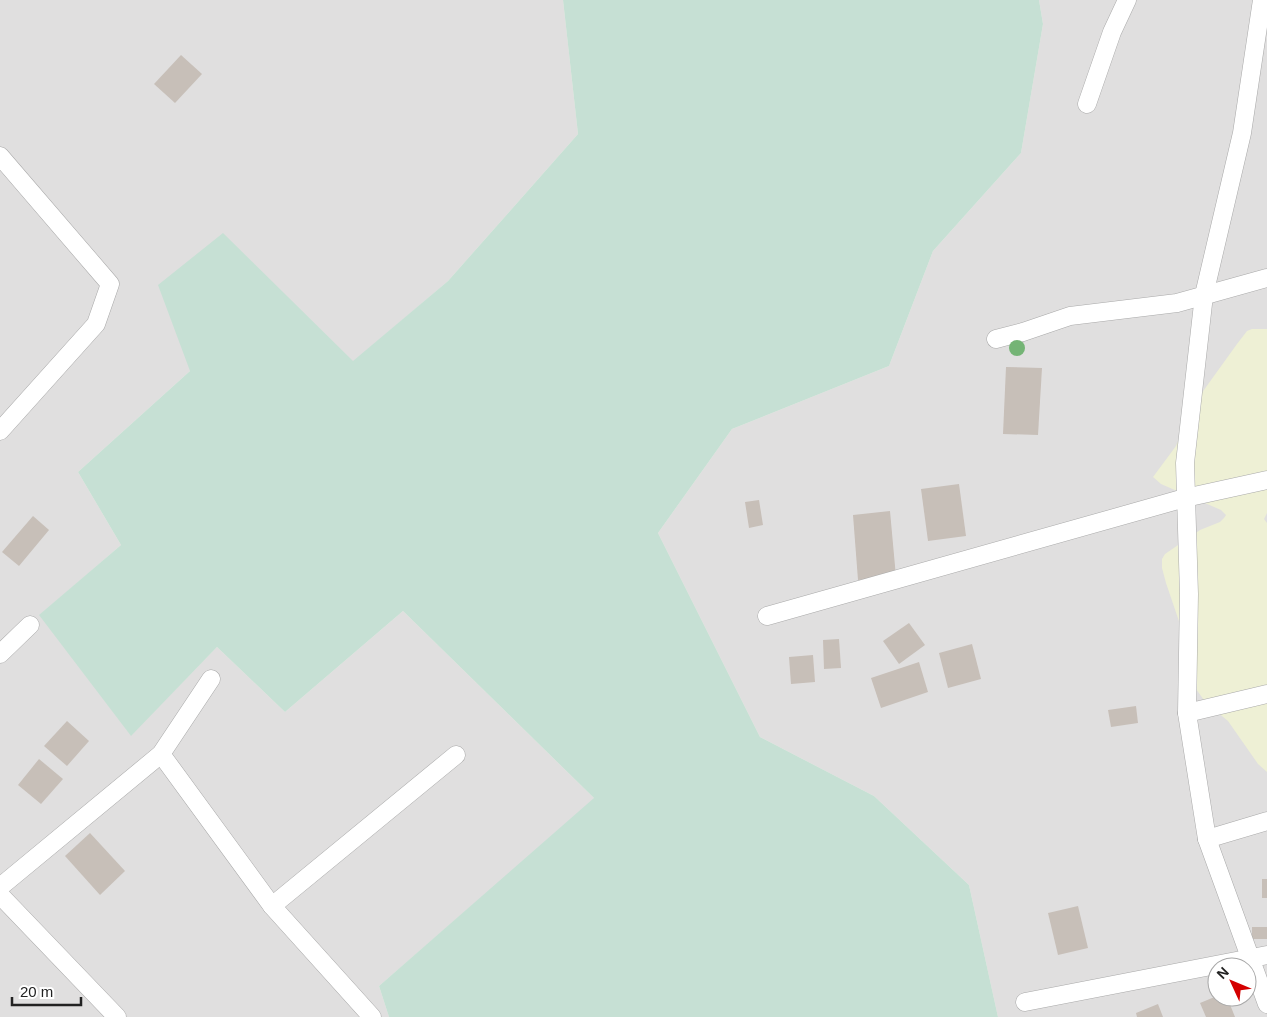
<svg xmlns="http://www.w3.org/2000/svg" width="1267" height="1017" font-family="Arial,sans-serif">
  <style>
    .residential { fill: #e0dfdf; fill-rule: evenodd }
    .farmland { fill: #eef0d5 }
    .wetland { fill: #c6e0d4 }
    .building { fill: #c7bfb8 }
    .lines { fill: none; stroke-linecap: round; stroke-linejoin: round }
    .minor-casing { stroke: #a9a9a9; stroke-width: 19 }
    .minor { stroke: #fff; stroke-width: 18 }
    .tree { fill: #74b475 }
  </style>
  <rect width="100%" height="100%" fill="#f2efe9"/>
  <g class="residential">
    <polygon points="0,0 563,0 578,134 448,281 353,362 223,234 190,371 78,472 121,545 40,615 131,735 217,647 285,712 403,611 595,799 379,986 389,1017 0,1017"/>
    <path d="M1039 0H1267V1017H998L969 885 874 796 760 737 658 533 732 429 889 366 933 251 1021 153 1043 24ZM1217 967H1247V997H1217Z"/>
  </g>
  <polygon class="farmland" points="1252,329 1267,329 1267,513 1264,519 1267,523 1267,772 1258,764 1228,721 1206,703 1191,682 1183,633 1166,583 1162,568 1162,559 1165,554 1200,530 1220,522 1224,518 1226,515 1221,510 1161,484 1153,477 1176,446 1187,420 1201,394 1237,344 1247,331"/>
  <polygon class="wetland" points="563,0 1039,0 1043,24 1021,153 933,251 889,366 732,429 658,533 760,737 874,796 969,885 998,1017 389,1017 379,986 594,798 403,611 285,712 217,647 131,736 39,615 121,545 78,472 190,371 158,285 223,233 353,361 448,281 578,134"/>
  <g class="building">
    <polygon points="181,55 202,74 175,103 154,84"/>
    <polygon points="1006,367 1042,368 1038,435 1003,434"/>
    <polygon points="959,484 966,536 928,541 921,489"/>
    <polygon points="759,500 763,525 749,528 745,502"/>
    <polygon points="890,511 896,577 858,580 853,515"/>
    <polygon points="33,516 49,530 19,566 2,552"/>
    <polygon points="909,623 925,645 899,664 883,641"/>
    <polygon points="839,639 841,668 824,669 823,640"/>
    <polygon points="972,644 981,679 948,688 939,653"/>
    <polygon points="813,655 815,682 791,684 789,657"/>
    <polygon points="919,662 928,692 881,708 871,678"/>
    <polygon points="1136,706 1138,723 1111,727 1108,710"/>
    <polygon points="67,721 89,741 67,766 44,746"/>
    <polygon points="39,759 63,779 41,804 18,785"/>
    <polygon points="90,833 125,871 100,895 65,856"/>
    <rect x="1262" y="879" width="5" height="19"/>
    <polygon points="1078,906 1088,948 1058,955 1048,913"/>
    <rect x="1252" y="927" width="15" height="12"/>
    <polygon points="1217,996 1227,997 1235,1017 1206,1017 1200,1003"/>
    <polygon points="1158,1004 1163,1017 1137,1017 1136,1013"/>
  </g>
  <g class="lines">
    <g class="minor-casing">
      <g id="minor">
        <polyline points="1262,0 1242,133 1204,295 1185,463 1189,594 1187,713 1207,839 1267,1004"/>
        <polyline points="1087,104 1112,32 1127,0"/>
        <polyline points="0,156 110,284 96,324 0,431"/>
        <polyline points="996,339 1023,332 1070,316 1177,303 1267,278"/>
        <polyline points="767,616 1185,498 1267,480"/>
        <polyline points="0,654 30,625"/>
        <polyline points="1187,713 1267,694"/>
        <polyline points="161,754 272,906 372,1017"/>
        <polyline points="1207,839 1267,821"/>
        <polyline points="0,887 161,754 211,679"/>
        <polyline points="0,895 117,1017"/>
        <polyline points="272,906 456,755"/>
        <polyline points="1025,1002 1267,955"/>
      </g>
    </g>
    <use href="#minor" class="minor"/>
  </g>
  <circle class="tree" cx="1017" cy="348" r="8"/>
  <g transform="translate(1232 982) rotate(314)"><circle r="24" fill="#ffffff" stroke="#a7a7a7"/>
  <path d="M0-4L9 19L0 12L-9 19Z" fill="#d40000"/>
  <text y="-8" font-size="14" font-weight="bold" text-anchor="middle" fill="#222222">N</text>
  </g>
  <path d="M12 997v8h69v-8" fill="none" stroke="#222222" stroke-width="2.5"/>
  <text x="20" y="997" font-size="15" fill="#222222" stroke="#ffffff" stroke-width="4" paint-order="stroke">20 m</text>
</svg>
